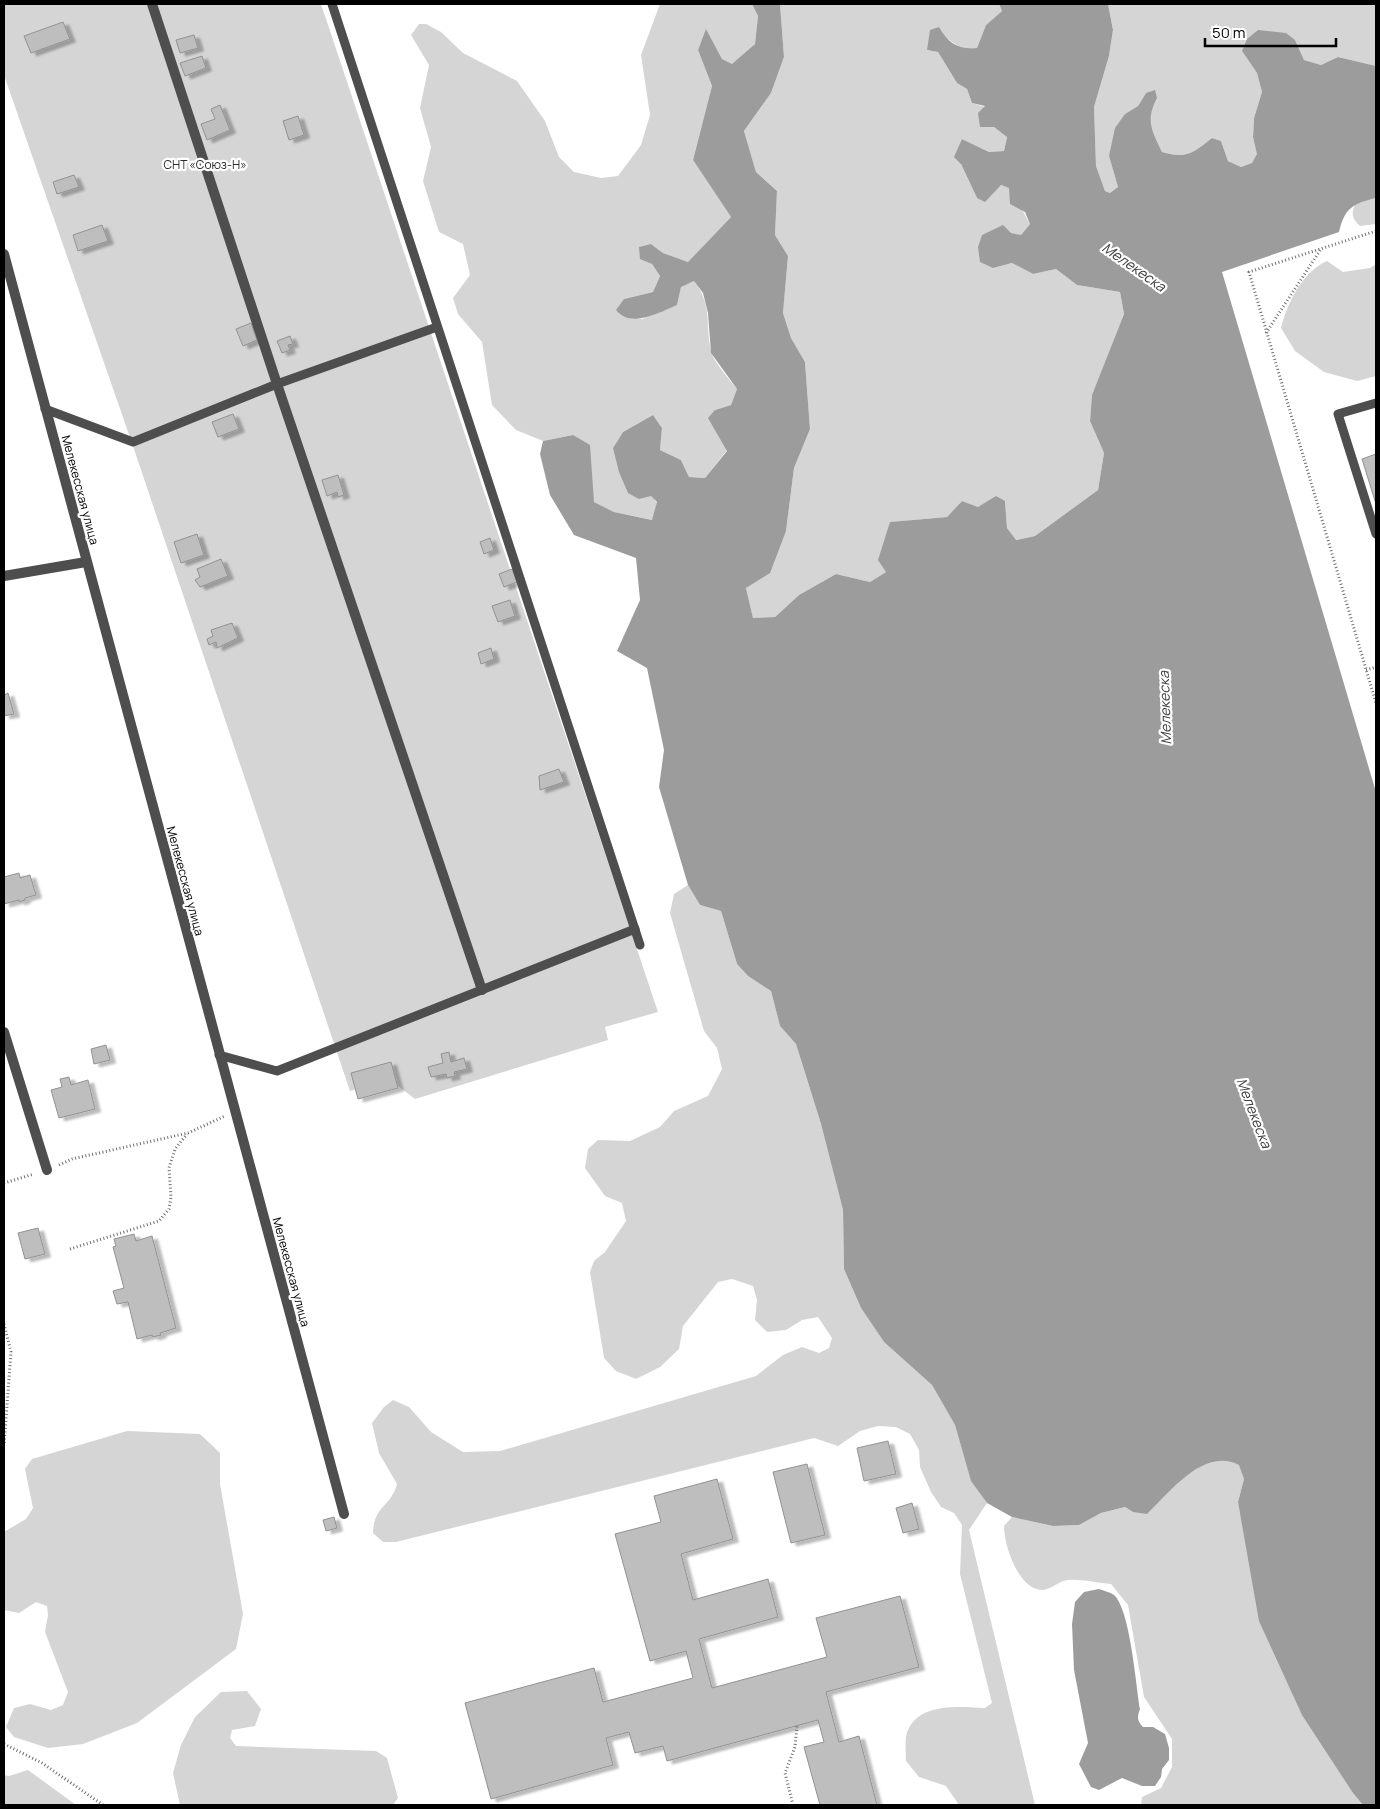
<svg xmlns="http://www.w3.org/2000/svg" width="1380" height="1809" font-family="Manrope,sans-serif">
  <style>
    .green { fill: #d5d5d5 }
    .water { fill: #9c9c9c }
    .building { fill: #bebebe; stroke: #929292; filter: url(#shadow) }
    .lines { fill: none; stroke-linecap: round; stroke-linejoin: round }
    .path { stroke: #707070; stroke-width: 3; stroke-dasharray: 1 2.5; stroke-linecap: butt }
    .lane { stroke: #4e4e4e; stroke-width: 9 }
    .street { stroke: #4e4e4e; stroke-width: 10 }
    .labels { text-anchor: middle; stroke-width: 4.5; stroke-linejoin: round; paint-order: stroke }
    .park-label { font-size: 12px; fill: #2c2c2c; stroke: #fff }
    .street-label { font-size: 12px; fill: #000; stroke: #fff }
    .water-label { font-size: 14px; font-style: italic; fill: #3d3d3d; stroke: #fff }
  </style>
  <defs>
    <filter id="shadow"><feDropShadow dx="5.5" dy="3" stdDeviation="1" flood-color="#0004"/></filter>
  </defs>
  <rect width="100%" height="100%" fill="#fff"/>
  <g class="green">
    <polygon points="4,4 321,4 658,1012 605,1027 608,1040 415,1099 389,1079 350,1091 134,449 4,75"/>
    <path d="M660 4H752L758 16 755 44 732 65 722 59 706 30 698 50 712 86 693 160 731 217 688 262 663 253 651 244 652 264 660 276 653 292 624 299 620 314 642 319 677 305 681 286 694 281C713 306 705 323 711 351 713 361 730 380 737 389L731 405 715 410 727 450 705 478 689 477 681 460 660 450 662 428 653 415 623 432 613 448 657 503 653 520 614 512 594 502 573 435 543 441 516 430 492 405 482 342 458 314 453 298 470 275 463 244 439 232 423 181 431 147 420 108 429 65 411 35 419 24H426L441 32 463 53 517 81 545 121 559 157 574 172 601 178 618 176 641 145 650 115 641 55Z"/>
    <polygon points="780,4 999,4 1002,11 986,25 977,48 962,49 945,37 927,50 938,52 957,83 967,89 972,103 985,107 983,110 994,127 1007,136 1004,151 989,152 962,139 961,164 977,198 1001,185 1010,188 1030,224 1021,235 1011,234 993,268 1012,263 1033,274 1056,269 1077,285 1120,292 1124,314 1092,396 1090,421 1104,453 1098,490 1035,536 1015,540 1007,528 1005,501 978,507 962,501 947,517 890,522 886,572 870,582 836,574 799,595 775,617 753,618 746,588 786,531 794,468 810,429 805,362 791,338 783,313 788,256 775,235 777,191 756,172 744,131 771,93 784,57"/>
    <path d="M1108 4H1376V66L1338 57 1321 65 1304 60 1295 40 1242 51 1257 73 1262 92 1254 118 1253 137 1258 154 1252 163 1241 167 1228 161 1221 141 1212 138C1193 153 1187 159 1162 152 1152 130 1144 121 1157 98L1146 93 1138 106 1125 114 1109 156 1118 187 1110 193 1105 191 1096 166 1094 107 1109 56 1113 30Z"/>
    <path d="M1376 198V224L1360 226C1352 219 1351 214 1355 204Z"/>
    <path d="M1327 261 1343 272 1370 268 1376 264V376L1357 381 1324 372 1295 351 1281 328C1287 304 1302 272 1327 261Z"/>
    <path d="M688 885 700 905 721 911 737 964 748 976 771 991 780 1026 796 1044 821 1124 843 1210 844 1269 861 1308 884 1342 932 1385 955 1425 971 1480 987 1503 969 1530 1035 1805H959L946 1786 919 1777 906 1761C906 1753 904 1738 908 1730 920 1702 961 1707 985 1708L992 1703 960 1574 962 1525 954 1513 941 1507 931 1492 920 1467 919 1450 910 1434 896 1427 878 1426 860 1431 838 1446 814 1438 396 1542H383L373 1533C374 1505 391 1507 397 1484L379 1453 372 1423 384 1407 393 1400 409 1407 431 1432 463 1452 500 1451 756 1376 783 1355 802 1347 819 1353 829 1348 832 1338 818 1317 802 1320 786 1330 767 1332 755 1320 757 1300 753 1286 732 1279 718 1282 683 1326 679 1349 660 1367 636 1379 616 1371 604 1358 590 1272 594 1261 605 1252 626 1221 622 1203 605 1196 585 1168 588 1149 598 1140 630 1141 660 1127 674 1111 708 1096 722 1069 717 1048 704 1031 670 913 674 894Z"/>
    <polygon points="127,1431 200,1434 220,1453 220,1484 243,1614 236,1649 137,1723 83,1744 48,1748 14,1737 6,1727 14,1708 30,1704 51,1710 63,1705 68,1692 45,1632 48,1615 47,1606 36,1602 19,1613 4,1610 4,1532 26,1519 33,1508 25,1469 32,1459"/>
    <path d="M1228 1459 1240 1465 1244 1479 1238 1502 1249 1555 1353 1793 1363 1805H1141L1142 1797 1161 1788 1172 1767V1739L1144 1697 1128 1605 1111 1584C1097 1583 1082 1579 1068 1580 1060 1580 1052 1589 1043 1590 1019 1591 1004 1546 1004 1526L1012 1517 1053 1526 1079 1525 1101 1513 1125 1507 1133 1512 1205 1463Z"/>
    <polygon points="247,1691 261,1709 255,1726 232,1730 230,1738 236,1746 376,1751 387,1758 398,1798 393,1805 180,1805 173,1773 181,1745 195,1717 221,1692"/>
    <polygon points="28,1770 76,1805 77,1805 4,1805 4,1775 9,1776"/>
  </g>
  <g class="water">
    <path d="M752 4H780L784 57 771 93 744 131 756 172 777 191 775 235 788 256 783 313 791 338 805 362 810 429 794 468 786 531 770 573 746 588 753 618 775 617 799 595 836 574 870 582 886 572 878 560 890 522 947 517 962 501 978 507 996 496 1005 501 1007 528 1016 540 1035 536 1098 490 1104 453 1090 421 1092 395 1124 314 1120 292 1077 285 1056 269 1033 274 1012 263 993 268 980 262 978 247 982 235 1003 225 1011 233 1021 235 1030 224 1025 212 1010 204 1009 188 1001 185 985 202 977 198 961 164 954 157 962 139 989 152 1004 151 1007 137 994 127H980L978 113 985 106 972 103 967 89 957 83 938 52 927 50 930 30 939 27C948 43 958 50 977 48L986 25 1002 11 999 4H1108L1113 30 1109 56 1094 107 1096 166 1105 191 1110 193 1118 187 1109 156 1115 128 1125 114 1138 106 1146 93 1155 90 1157 98C1145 121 1152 130 1162 152 1187 159 1193 153 1212 138L1221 141 1228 161 1241 167 1252 163 1257 154 1253 137 1254 118 1262 92 1257 73 1242 51 1247 39 1258 30 1286 33 1295 40 1304 60 1321 65 1338 57 1376 66V198C1353 204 1345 207 1339 232L1222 272 1376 792V1805H1363L1353 1793 1302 1715 1259 1621 1238 1502 1244 1479 1239 1465C1204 1447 1170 1492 1147 1514L1133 1512 1125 1507 1101 1513 1079 1525 1053 1526 1012 1517 987 1503 971 1481 955 1425 932 1385 884 1342 861 1308 844 1269 843 1210 821 1124 796 1044 780 1026 771 991 748 976 737 964 721 911 700 905 688 885 659 787 664 750 647 668 617 651 640 600 636 558 574 535 550 495 540 454 543 441 573 435 590 445 594 502 614 512 652 520 657 502 651 496 639 499 628 493 619 472 613 448 623 432 653 415 662 428 660 450 681 460 689 477 705 478 727 451 708 418 715 410 731 405 737 389 711 353 708 313 703 293 694 281 681 287 677 305C660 312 631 329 616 310L624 299 653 292 660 276 652 264 640 259 639 247 651 244 663 253 688 262 731 217 693 160 712 86 698 50 706 29 722 59 732 64 755 44 758 16Z"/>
    <path d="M1099 1589C1104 1591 1110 1592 1114 1595 1130 1609 1136 1685 1140 1709 1137 1717 1137 1721 1143 1727H1153L1165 1734 1169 1748V1760L1162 1769 1161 1777 1155 1786H1142L1122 1778 1099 1790 1091 1787 1079 1764 1088 1743 1074 1670 1072 1624 1075 1602 1084 1592Z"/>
  </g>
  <g class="building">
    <polygon points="63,22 70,39 31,53 24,36"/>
    <polygon points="194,35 198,48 180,53 176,40"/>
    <polygon points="202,56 206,68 185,76 180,63"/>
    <polygon points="220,105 230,130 207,140 201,124 215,119 211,109"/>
    <polygon points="298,116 304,135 289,140 283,121"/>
    <polygon points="74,175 79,187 57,194 53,182"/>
    <polygon points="102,225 108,241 78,251 73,235"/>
    <polygon points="251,323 257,340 243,346 236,329"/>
    <polygon points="290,336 293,344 288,345 290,350 282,353 277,341"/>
    <polygon points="233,414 239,429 218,437 212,422"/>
    <polygon points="1376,454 1376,504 1362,459"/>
    <polygon points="338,475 344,495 338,497 337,492 327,496 322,480"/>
    <polygon points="197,534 204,555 181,563 174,542"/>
    <polygon points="490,538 494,550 484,554 480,542"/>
    <polygon points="221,559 228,576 200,587 195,580 200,577 197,569"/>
    <polygon points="512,569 517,582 504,587 499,574"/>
    <polygon points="510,600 515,616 498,622 492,606"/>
    <polygon points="232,623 238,638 217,648 216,642 209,645 207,639 213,636 211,630"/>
    <polygon points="491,648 494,659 481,664 478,653"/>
    <polygon points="8,693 14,714 4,716 4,695"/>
    <polygon points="559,769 564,782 540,790 539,776"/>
    <polygon points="19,873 20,878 30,875 36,895 25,898 25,900 19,902 19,900 4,904 4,877"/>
    <polygon points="106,1045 110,1060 94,1064 91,1049"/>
    <polygon points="449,1052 451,1062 464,1058 467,1069 454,1072 455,1076 447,1078 446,1074 431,1077 428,1067 443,1063 441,1054"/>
    <polygon points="391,1062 398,1088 358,1099 351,1073"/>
    <polygon points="69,1077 71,1085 88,1080 95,1109 59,1118 51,1090 62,1087 60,1079"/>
    <polygon points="38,1228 45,1254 25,1259 18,1233"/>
    <polygon points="134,1234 136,1241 152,1236 176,1328 160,1333 161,1335 153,1337 152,1335 137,1339 128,1302 117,1304 113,1291 124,1288 113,1247 116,1246 114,1239"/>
    <polygon points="888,1441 896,1474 864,1481 857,1448"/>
    <polygon points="807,1464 825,1535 791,1543 773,1472"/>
    <polygon points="717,1479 733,1539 681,1554 693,1600 768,1579 778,1617 699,1639 712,1688 827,1657 816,1618 900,1596 919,1667 826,1692 839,1742 859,1736 877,1805 820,1805 804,1747 824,1742 818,1720 667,1761 663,1746 635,1753 629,1732 606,1738 613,1765 491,1799 465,1703 594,1668 603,1702 693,1678 686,1651 650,1661 615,1534 661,1522 654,1496"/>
    <polygon points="912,1503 919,1529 903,1533 896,1508"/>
    <polygon points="334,1517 337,1528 326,1531 323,1520"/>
  </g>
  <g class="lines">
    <g class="path">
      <polyline points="1376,231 1249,272 1376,703"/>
      <polyline points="1266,333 1321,249"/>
      <polyline points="1366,670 1376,667"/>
      <polyline points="59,1165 72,1159 188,1133 225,1116"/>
      <polyline points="4,1183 34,1174"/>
      <polyline points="70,1249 159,1221 169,1209 171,1197 169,1168 175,1149 187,1134"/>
      <polyline points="4,1324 11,1352 4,1445"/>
      <polyline points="4,1744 42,1763 103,1805"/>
      <polyline points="793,1805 785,1773 795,1747 797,1726"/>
    </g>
    <g class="lane">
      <polyline points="332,4 640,945"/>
      <polyline points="1376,403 1338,414 1376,534"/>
      <polyline points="45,409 133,442 277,384 437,327"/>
      <polyline points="219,1055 277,1071 635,929"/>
    </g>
    <g class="street">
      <polyline points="152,4 277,384 482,990"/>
      <polyline points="4,254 344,1514"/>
      <polyline points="4,576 86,562"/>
      <polyline points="4,1032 47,1170"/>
    </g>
  </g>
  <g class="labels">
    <g class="park-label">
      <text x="205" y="169">СНТ «Союз-Н»</text>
    </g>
    <g class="street-label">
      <text transform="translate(80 490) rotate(75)" y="4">Мелекесская улица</text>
      <text transform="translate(185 881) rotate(75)" y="4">Мелекесская улица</text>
      <text transform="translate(291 1272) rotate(75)" y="4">Мелекесская улица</text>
    </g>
    <g class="water-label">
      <text transform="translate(1134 267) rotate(35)" y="5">Мелекеска</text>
      <text transform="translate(1165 708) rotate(-92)" y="5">Мелекеска</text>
      <text transform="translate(1254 1113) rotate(69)" y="5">Мелекеска</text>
    </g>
  </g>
  <rect width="1380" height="1809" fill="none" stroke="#000000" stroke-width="10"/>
  <path d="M1205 38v8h131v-8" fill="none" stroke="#000000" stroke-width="2.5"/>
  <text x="1212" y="38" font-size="15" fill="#000000" stroke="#ffffff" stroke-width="4" paint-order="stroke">50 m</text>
</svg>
